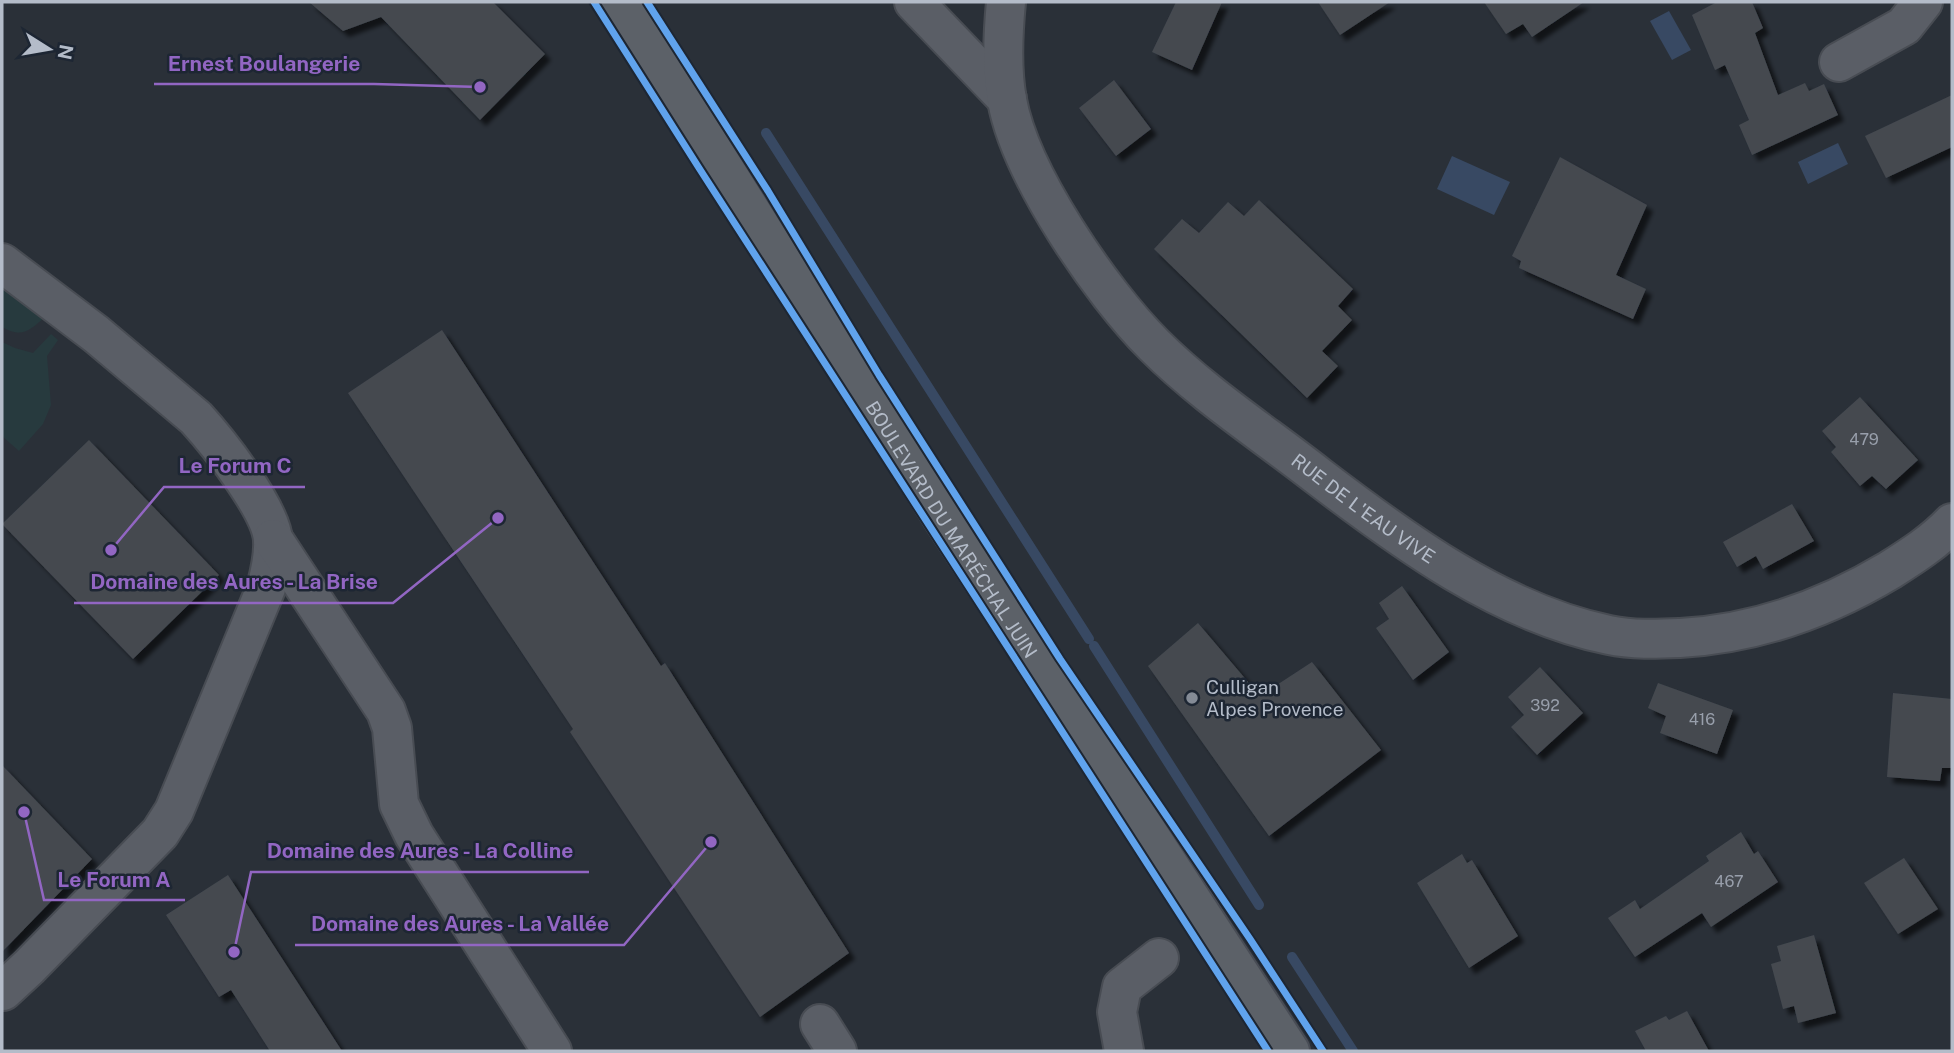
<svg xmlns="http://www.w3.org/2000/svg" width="1954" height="1053" font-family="'Public Sans',sans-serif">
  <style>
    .green { fill: #273a3e }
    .water { fill: #384963 }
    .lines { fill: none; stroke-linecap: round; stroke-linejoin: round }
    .stream { stroke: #384963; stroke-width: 10 }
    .building { fill: #444950; filter: url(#shadow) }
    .minor-casing { stroke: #484c53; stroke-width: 42 }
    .major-casing { stroke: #484c55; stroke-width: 42 }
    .minor { stroke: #5a5e66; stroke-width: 38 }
    .major { stroke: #5c6168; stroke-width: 38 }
    .cycleway-casing { stroke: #1d2633; stroke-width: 11 }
    .cycleway { stroke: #60a3ed; stroke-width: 7 }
    .poi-dot { fill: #848b96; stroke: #1d2633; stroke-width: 2.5 }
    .labels { text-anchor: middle; stroke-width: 5; stroke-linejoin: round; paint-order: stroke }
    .number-label { font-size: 16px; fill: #989fab }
    .street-label { font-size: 19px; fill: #b4bcc9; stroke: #1d2633 }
    .poi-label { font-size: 19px; fill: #b4bcc9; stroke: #1d2633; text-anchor: start }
    .leader { fill: none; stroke: #9266c3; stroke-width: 2.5 }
    .callout-dot { fill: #9266c3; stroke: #1d2633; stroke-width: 2.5 }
    .callout-label { font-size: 21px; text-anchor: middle; font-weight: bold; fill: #9266c3; stroke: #1d2633; stroke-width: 5; stroke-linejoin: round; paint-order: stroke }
  </style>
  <defs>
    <filter id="shadow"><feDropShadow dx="6" dy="6" stdDeviation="2" flood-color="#0009"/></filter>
  </defs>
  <rect width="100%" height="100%" fill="#2a3038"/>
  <g class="green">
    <path d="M2 282 46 316C30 330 23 339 2 327Z"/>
    <polygon points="51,334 58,340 47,356 51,405 43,424 19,451 2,436 2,342 15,348 33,353"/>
  </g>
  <g class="water">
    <polygon points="1669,11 1691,50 1672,60 1650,21"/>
    <polygon points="1838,143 1848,164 1808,184 1798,162"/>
    <polygon points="1452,156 1510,182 1494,215 1437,189"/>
  </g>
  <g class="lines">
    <g class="stream">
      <polyline points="766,133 1089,639"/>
      <polyline points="1094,646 1259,905"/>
      <polyline points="1292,957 1353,1051"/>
    </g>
  </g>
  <g class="building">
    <polygon points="309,2 493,2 545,54 480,120 381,17 343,31"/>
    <polygon points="1176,2 1222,2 1192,70 1152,52"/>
    <polygon points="1318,2 1390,2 1340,35"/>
    <polygon points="1484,2 1584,2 1532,37 1523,24 1506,34"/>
    <polygon points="1717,2 1752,2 1763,28 1755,33 1778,95 1805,83 1809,91 1824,84 1838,115 1752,155 1739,125 1749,120 1725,65 1715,70 1692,15"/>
    <polygon points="1114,80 1151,129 1116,156 1079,108"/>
    <polygon points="1952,95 1952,147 1886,178 1865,136"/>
    <polygon points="1560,157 1647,205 1616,275 1646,289 1633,319 1519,268 1521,261 1512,256"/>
    <polygon points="1259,200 1353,289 1338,306 1352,320 1322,351 1338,366 1307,398 1154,249 1182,219 1199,233 1228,202 1244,216"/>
    <polygon points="442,330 661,666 665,663 849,953 760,1017 570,732 573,729 348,393"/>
    <polygon points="1860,397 1918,460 1886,489 1872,476 1860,486 1831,452 1836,447 1822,431"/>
    <polygon points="89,440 219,575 133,659 2,524"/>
    <polygon points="1792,504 1814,541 1763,569 1756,556 1737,567 1723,542"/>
    <polygon points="1402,586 1449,652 1413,680 1376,628 1389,619 1379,603"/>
    <polygon points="1198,623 1260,696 1312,662 1381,750 1269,836 1148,666"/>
    <polygon points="1540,667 1583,713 1537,755 1511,727 1524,715 1508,697"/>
    <polygon points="1658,683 1733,710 1717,754 1660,733 1666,716 1648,708"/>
    <polygon points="1893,693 1952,699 1952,768 1942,768 1940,781 1887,777"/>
    <polygon points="2,765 92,859 2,952"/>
    <polygon points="1741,832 1754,854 1758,851 1778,882 1711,927 1702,913 1635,957 1608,918 1635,900 1640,909 1709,861 1706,856"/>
    <polygon points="1462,854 1467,863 1472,860 1518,936 1469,968 1417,883"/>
    <polygon points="1904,858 1938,909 1898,934 1864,883"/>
    <polygon points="228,875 342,1051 270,1051 231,990 219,997 166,915"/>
    <polygon points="1814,935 1836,1013 1798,1023 1794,1006 1783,1009 1771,964 1781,961 1777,946"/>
    <polygon points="1687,1011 1709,1051 1646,1051 1635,1031 1666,1016 1669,1020"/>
  </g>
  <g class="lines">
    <g class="minor-casing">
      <g id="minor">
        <polyline points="914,2 1007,99"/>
        <path id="s1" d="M1006 2C1003 33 1001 68 1007 100 1020 174 1101 292 1154 345 1203 394 1263 433 1318 476 1403 541 1501 613 1609 635 1633 640 1656 639 1680 638 1756 634 1825 609 1890 570 1912 556 1934 542 1952 523"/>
        <polyline points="1839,62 1904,26 1923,2"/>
        <path d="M2 263 96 334 196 418C217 441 271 509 273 540 274 556 270 573 266 588L174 811 160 833 29 967 3 991 2 989"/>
        <polyline points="273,539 386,711 392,728 399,804 414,835 552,1051"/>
        <polyline points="820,1024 837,1051"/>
        <polyline points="1124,1051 1117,1012 1122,987 1159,958"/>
      </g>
    </g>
    <g class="major-casing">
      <g id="major">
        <path id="s2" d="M620 2 942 517 1290 1051"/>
      </g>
    </g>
    <use href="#minor" class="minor"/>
    <use href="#major" class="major"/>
    <g class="cycleway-casing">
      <g id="cycleway">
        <polyline points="594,2 699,168 1268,1051"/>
        <polyline points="647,2 768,191 879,375 1060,659 1250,939 1323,1051"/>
      </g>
    </g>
    <use href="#cycleway" class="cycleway"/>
  </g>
  <circle class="poi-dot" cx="1192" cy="698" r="7"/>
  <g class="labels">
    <g class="number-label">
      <text x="1864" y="445">479</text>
      <text x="1545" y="711">392</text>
      <text x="1702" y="725">416</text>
      <text x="1729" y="887">467</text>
    </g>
    <g class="street-label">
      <text dy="7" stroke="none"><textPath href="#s1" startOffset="653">RUE DE L'EAU VIVE</textPath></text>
      <text dy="7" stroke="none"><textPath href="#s2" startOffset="623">BOULEVARD DU MARÉCHAL JUIN</textPath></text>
    </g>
    <g class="poi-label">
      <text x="1206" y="694">Culligan<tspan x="1206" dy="22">Alpes Provence</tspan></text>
    </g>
  </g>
  <path class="leader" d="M480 87L374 84H154M111 550L164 487H305M498 518L393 603H74M234 952L251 872H589M24 812L44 900H185M711 842L624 945H295"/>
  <g class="callout-dot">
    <circle cx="480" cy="87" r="7"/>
    <circle cx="111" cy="550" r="7"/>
    <circle cx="498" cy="518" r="7"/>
    <circle cx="234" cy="952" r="7"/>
    <circle cx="24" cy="812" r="7"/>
    <circle cx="711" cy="842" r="7"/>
  </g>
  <g class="callout-label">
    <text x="264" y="71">Ernest Boulangerie</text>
    <text x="235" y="473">Le Forum C</text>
    <text x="234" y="589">Domaine des Aures - La Brise</text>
    <text x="420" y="858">Domaine des Aures - La Colline</text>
    <text x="114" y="887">Le Forum A</text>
    <text x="460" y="931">Domaine des Aures - La Vallée</text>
  </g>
  <rect width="1954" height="1053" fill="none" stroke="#b4bcc9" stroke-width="7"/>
  <g transform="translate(49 49) rotate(101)" stroke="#1d2633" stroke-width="5" paint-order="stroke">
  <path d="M0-5L12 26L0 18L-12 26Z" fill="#b4bcc9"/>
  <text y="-10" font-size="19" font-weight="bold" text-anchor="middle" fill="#b4bcc9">N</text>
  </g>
</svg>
